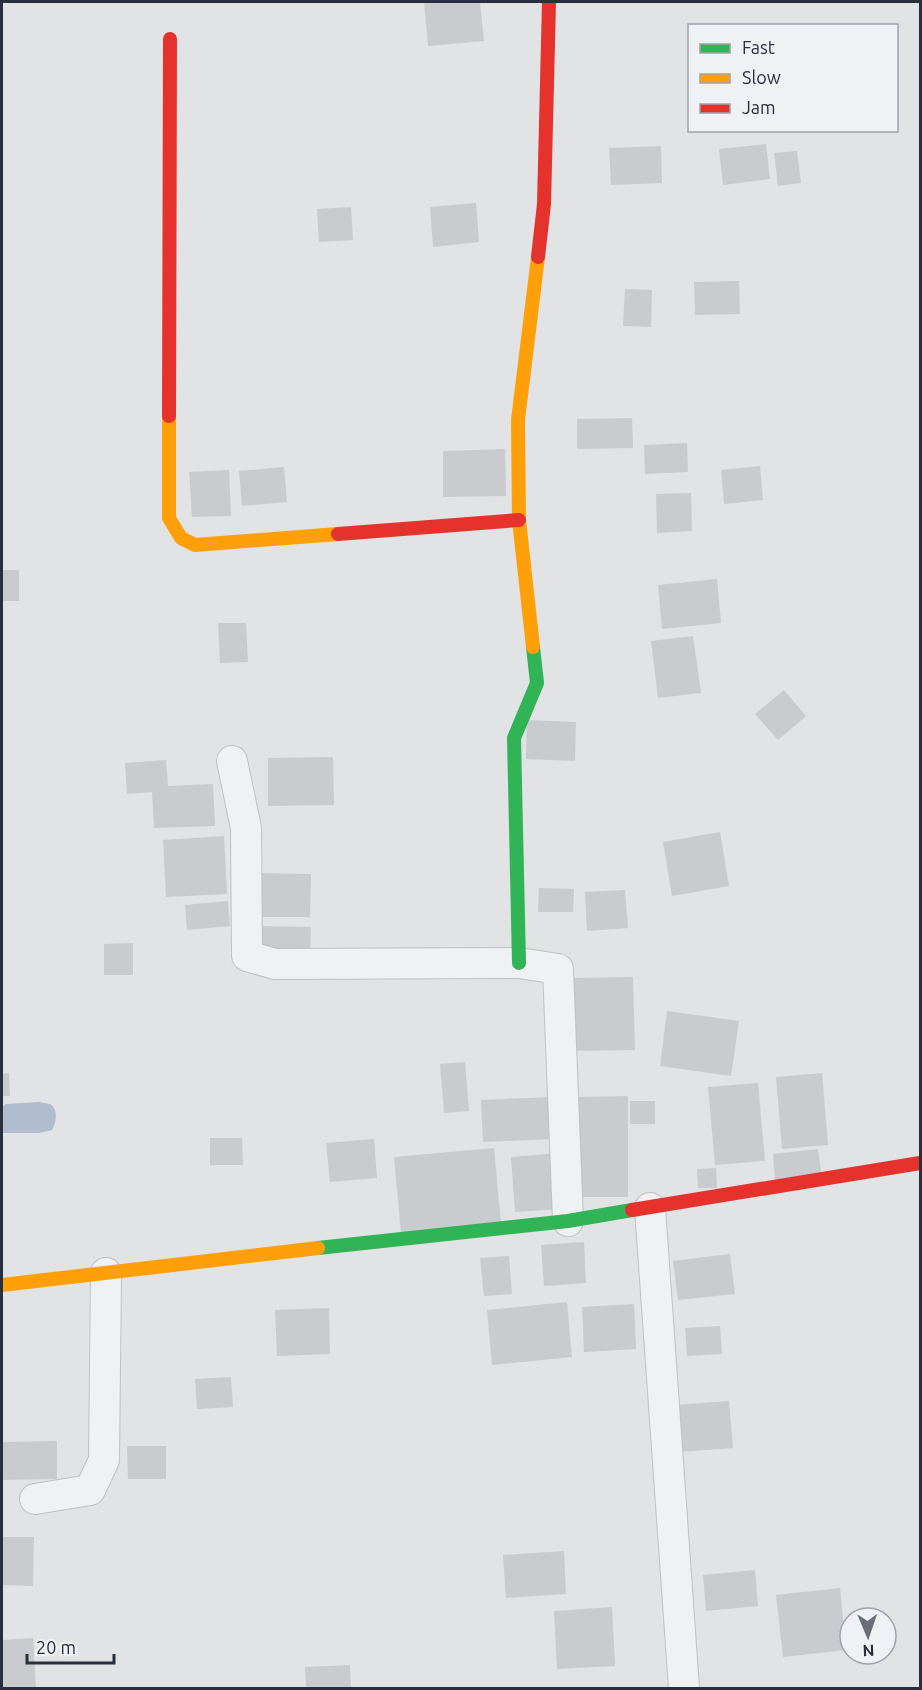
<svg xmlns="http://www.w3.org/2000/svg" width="922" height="1690" font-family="Ubuntu,sans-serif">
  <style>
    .water { fill: #b1bcce }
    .building { fill: #c9cbce }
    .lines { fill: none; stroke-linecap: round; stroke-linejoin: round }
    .street-casing { stroke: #bfc1c3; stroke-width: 32 }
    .street { stroke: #f0f1f3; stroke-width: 30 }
    .fast { stroke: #30b455; stroke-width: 14 }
    .slow { stroke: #ff9f0a; stroke-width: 14 }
    .jam { stroke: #e5322d; stroke-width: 14 }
  </style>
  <rect width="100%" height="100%" fill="#e1e3e5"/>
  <path class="water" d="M39 1102C40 1102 49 1104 50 1104 59 1109 56 1123 52 1130L39 1133H2V1107L6 1104Z"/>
  <g class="building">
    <polygon points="424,2 480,2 484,41 428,46"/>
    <polygon points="766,144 770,179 723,185 719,149"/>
    <polygon points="661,146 662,183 611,185 609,148"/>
    <polygon points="797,151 801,183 778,186 774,153"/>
    <polygon points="476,203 479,242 433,247 430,207"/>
    <polygon points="351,207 353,240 319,242 317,209"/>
    <polygon points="739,281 740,314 695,315 694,282"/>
    <polygon points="625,289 652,290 651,327 623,326"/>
    <polygon points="632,418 633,448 577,449 577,419"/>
    <polygon points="687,443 688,472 645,474 644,445"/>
    <polygon points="505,449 506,496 443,497 443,451"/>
    <polygon points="760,466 763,500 724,504 721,470"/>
    <polygon points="284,467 287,502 242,506 239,471"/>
    <polygon points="229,470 231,516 192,517 189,472"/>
    <polygon points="691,493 692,531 657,533 656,494"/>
    <rect x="2" y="570" width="17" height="31"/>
    <polygon points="717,579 721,623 662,629 658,585"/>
    <polygon points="218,623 246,623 248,662 220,663"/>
    <polygon points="693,636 701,693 658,698 651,641"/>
    <polygon points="784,690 806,716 778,740 755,714"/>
    <polygon points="527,720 576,722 575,761 526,759"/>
    <polygon points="333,757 334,805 268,806 268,758"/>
    <polygon points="166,760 168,786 213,784 215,826 154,828 152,792 127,794 125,763"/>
    <polygon points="720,832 729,886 672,896 663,842"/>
    <polygon points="224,836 227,894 166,897 163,840"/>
    <polygon points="252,873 311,874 310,917 252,917"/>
    <polygon points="539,888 574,889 573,912 538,912"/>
    <polygon points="625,890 628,928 587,931 585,892"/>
    <polygon points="228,901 230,926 187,930 185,905"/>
    <polygon points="259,926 311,927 310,958 258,956"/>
    <polygon points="133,943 133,975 104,975 104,944"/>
    <polygon points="633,977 635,1050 570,1051 569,978"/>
    <polygon points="667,1011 739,1021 731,1076 660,1066"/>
    <polygon points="465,1062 469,1111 444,1113 440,1064"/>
    <polygon points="9,1073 10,1096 2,1096 2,1074"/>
    <polygon points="822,1073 828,1145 782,1149 776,1077"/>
    <polygon points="758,1083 765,1161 715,1165 708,1087"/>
    <polygon points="628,1096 628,1197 577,1197 577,1097"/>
    <polygon points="551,1097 553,1139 483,1142 481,1100"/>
    <rect x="630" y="1101" width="25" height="23"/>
    <polygon points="210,1138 242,1138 243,1165 210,1165"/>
    <polygon points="374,1139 377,1178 330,1182 326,1143"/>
    <polygon points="494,1148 501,1223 401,1233 394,1157"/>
    <polygon points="818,1149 822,1177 775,1183 773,1154"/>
    <polygon points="559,1153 562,1209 515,1212 511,1157"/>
    <polygon points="716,1168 717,1188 698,1188 697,1169"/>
    <polygon points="584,1242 586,1283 544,1286 541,1245"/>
    <polygon points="730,1254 735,1294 678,1300 673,1261"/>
    <polygon points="509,1256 512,1294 484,1296 480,1258"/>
    <polygon points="567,1302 572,1357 492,1365 487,1310"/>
    <polygon points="634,1304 636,1349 584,1352 582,1307"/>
    <polygon points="329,1308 330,1354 277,1356 275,1310"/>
    <polygon points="720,1326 722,1354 687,1356 685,1328"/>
    <polygon points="231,1377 233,1407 197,1409 195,1379"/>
    <polygon points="729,1401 733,1448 679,1452 675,1405"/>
    <polygon points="57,1441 57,1479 2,1480 2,1442"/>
    <polygon points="127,1446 166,1446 166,1479 128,1479"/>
    <polygon points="2,1537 34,1537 33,1586 2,1585"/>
    <polygon points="564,1551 566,1594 506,1598 503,1555"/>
    <polygon points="755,1570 758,1606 706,1611 703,1575"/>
    <polygon points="840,1588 846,1650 783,1657 776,1595"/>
    <polygon points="612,1607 615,1666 557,1669 554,1611"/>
    <polygon points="33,1638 36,1688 2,1688 2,1640"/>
    <polygon points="350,1665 351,1688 306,1688 305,1667"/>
  </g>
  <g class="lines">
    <g class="street-casing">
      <g id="street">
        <polyline points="232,761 246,828 247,956 275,964 519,963 558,969 568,1221"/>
        <polyline points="650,1208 684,1688"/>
        <polyline points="35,1499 90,1490 104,1460 106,1273"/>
      </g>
    </g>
    <use href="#street" class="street"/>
    <g class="fast">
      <polyline points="519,963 514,738 537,683 533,647"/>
      <polyline points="318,1248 568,1221 632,1210"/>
    </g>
    <g class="slow">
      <polyline points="169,416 169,518 181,538 195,545 338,534"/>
      <polyline points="533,647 519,520 518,420 538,257"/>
      <polyline points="2,1285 318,1248"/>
    </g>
    <g class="jam">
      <polyline points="538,257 544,204 549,2"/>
      <polyline points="169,416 170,39"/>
      <polyline points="338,534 519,520"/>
      <polyline points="632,1210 920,1163"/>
    </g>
  </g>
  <rect width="922" height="1690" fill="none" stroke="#2a2f3d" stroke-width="6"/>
  <rect x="688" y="24" width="210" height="108" fill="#eff1f5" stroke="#a0a3ab" stroke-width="1.5"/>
  <rect x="700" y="44" width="30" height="9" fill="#30b455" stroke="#a0a3ab" stroke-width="1.5"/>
  <text x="742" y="54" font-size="18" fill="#2a2f3d">Fast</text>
  <rect x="700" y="74" width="30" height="9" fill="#ff9f0a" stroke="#a0a3ab" stroke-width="1.5"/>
  <text x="742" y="84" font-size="18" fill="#2a2f3d">Slow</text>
  <rect x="700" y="104" width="30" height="9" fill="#e5322d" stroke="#a0a3ab" stroke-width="1.5"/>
  <text x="742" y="114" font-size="18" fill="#2a2f3d">Jam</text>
  <g transform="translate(868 1636) rotate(178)"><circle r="28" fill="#eff1f5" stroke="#a0a3ab" stroke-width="1.5"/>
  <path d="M0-4.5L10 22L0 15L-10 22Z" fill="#6a6e78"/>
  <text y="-9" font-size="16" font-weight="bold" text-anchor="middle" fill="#2a2f3d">N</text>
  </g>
  <path d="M27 1654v9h87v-9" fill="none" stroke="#2a2f3d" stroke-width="3"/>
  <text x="36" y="1654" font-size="18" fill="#2a2f3d" stroke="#eff1f5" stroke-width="4.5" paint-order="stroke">20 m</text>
</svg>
